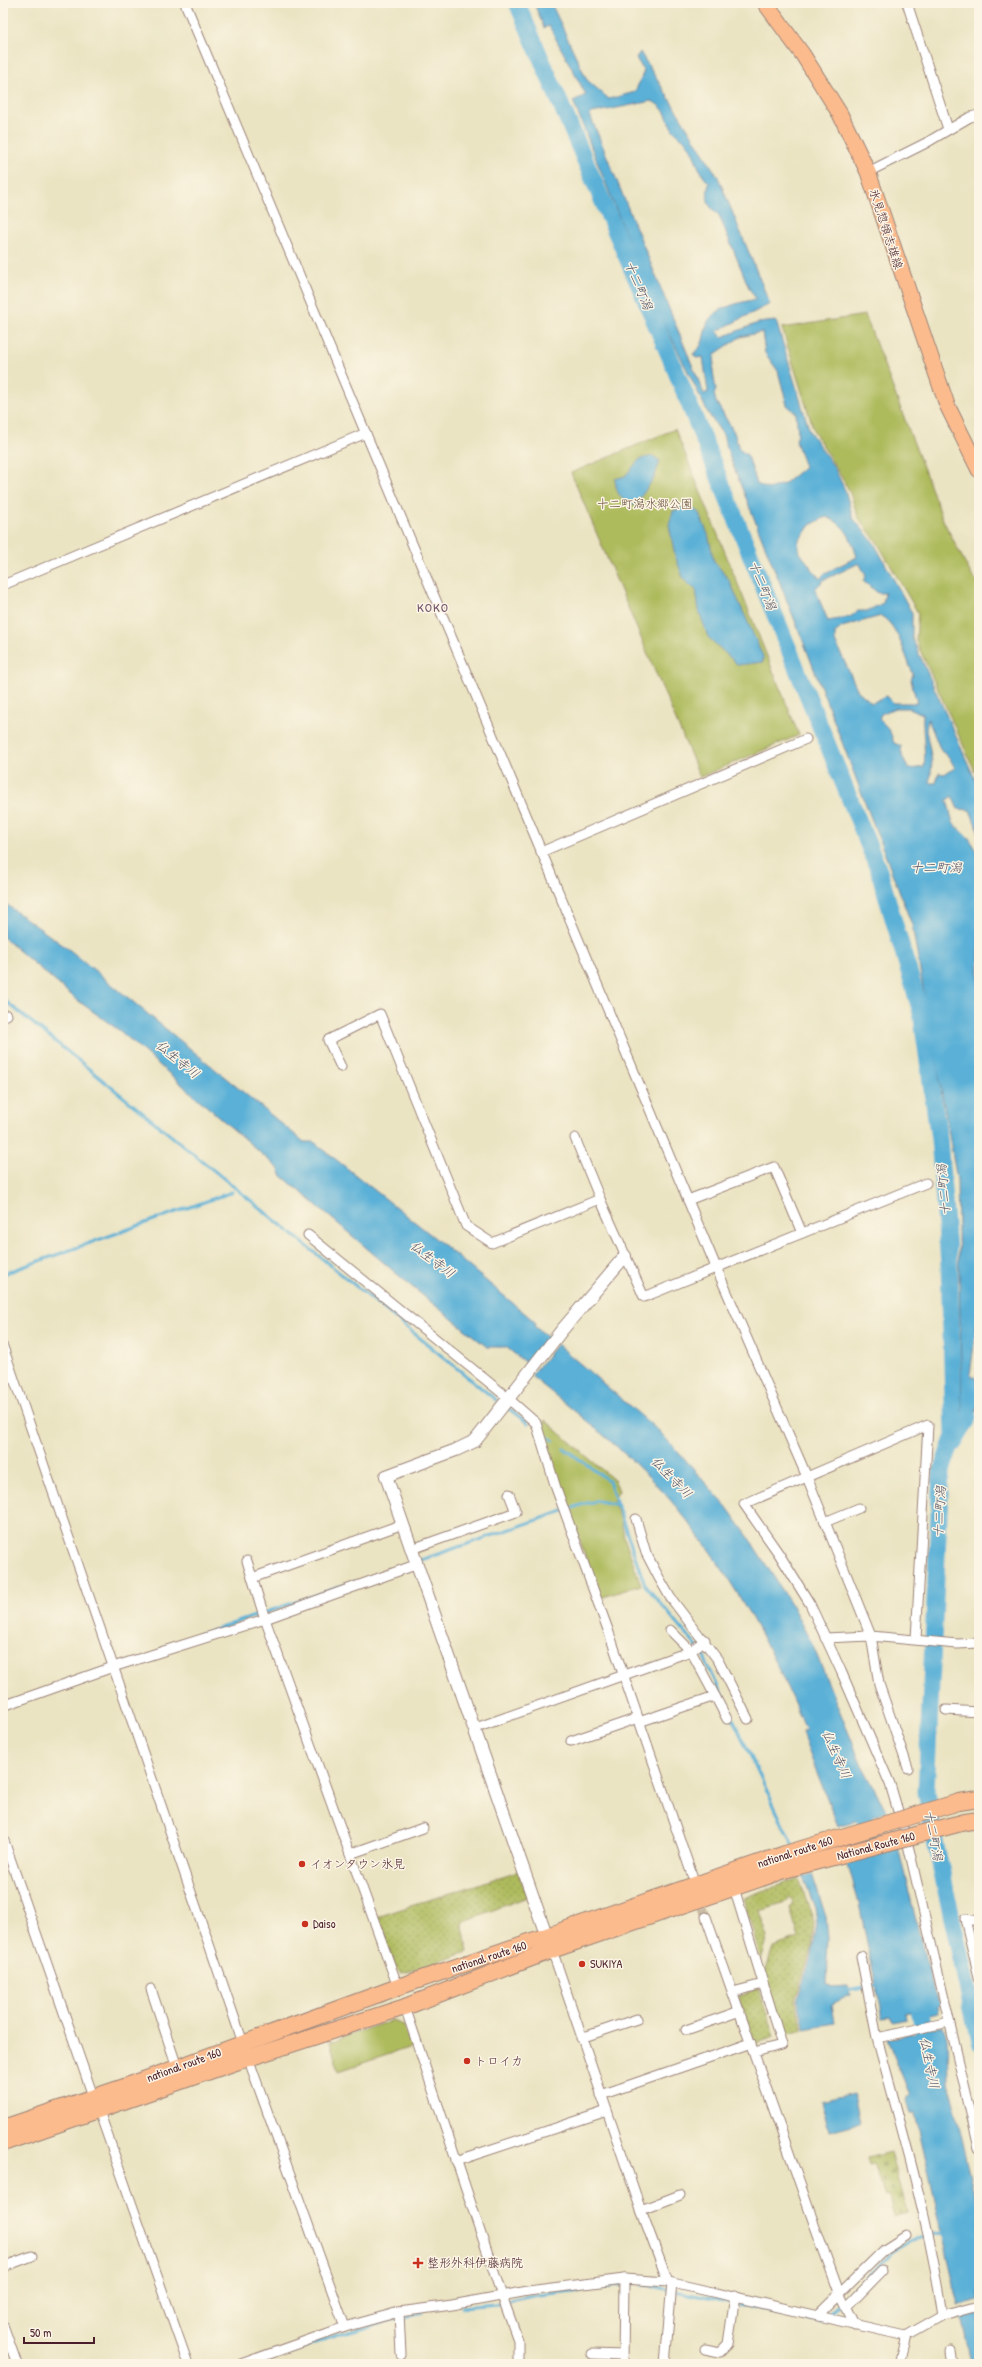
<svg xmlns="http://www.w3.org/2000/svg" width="982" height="2367" font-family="'Patrick Hand','Klee One',sans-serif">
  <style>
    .grass { fill: url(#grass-dots); stroke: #7c6d44 }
    .cemetery { fill: url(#cemetery-stones); stroke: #7c6d44 }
    .green { fill: #aebb5d; stroke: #7c6d44 }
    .water { fill: #5ab0d7; stroke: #526881; fill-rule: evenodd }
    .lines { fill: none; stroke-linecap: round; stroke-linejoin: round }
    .stream { stroke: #5ab0d7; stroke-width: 3 }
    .river { stroke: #5ab0d7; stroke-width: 17 }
    .minor-tunnel { stroke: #cbbda5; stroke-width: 9; stroke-dasharray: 9 4.5; stroke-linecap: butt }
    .minor-casing { stroke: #9a8277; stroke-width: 11 }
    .tertiary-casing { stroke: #9a8277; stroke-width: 14 }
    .primary-casing { stroke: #9a8277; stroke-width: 17 }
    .trunk-casing { stroke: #9a8277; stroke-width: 18 }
    .minor { stroke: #fff; stroke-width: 9 }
    .tertiary { stroke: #fff; stroke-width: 12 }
    .primary { stroke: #fbbb8d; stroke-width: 15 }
    .trunk { stroke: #fbbb8d; stroke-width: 16 }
    .trunk-bridge-casing { stroke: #9a8277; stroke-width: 18; stroke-linecap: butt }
    .trunk-bridge { stroke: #fbbb8d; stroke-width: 16 }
    .poi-dot { fill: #c8321e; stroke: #fcf5e5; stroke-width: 1.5 }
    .labels { text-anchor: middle; stroke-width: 3; stroke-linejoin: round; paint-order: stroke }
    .street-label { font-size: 12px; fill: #4a1f2b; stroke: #fcf5e5 }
    .park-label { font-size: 12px; fill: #684e3a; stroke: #fcf5e5 }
    .poi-label { font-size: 12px; fill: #4a1f2b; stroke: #fcf5e5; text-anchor: start }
    .water-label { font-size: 13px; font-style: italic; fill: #505267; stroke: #fcf5e5 }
    .neighbourhood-label { font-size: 13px; letter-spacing: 1px; fill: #71526d; stroke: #fcf5e5 }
  </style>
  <defs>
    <pattern id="grass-dots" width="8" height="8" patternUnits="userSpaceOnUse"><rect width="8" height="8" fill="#aebb5d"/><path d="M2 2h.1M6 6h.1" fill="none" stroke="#90974d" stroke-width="1.8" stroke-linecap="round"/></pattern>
    <pattern id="cemetery-stones" width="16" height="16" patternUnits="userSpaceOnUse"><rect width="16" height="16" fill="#aebb5d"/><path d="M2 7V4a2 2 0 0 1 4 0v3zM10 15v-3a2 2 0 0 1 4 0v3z" fill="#90974d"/></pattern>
  </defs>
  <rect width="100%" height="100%" fill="#fcf5e5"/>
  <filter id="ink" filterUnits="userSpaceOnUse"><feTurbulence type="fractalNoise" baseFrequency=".025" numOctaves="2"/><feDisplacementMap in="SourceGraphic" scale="8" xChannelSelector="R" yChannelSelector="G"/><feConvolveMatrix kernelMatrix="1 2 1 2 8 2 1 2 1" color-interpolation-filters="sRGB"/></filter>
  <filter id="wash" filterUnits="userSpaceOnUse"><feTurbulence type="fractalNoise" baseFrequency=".012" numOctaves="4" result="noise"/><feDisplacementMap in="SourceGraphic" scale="16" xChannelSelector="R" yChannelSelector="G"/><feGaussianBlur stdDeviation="0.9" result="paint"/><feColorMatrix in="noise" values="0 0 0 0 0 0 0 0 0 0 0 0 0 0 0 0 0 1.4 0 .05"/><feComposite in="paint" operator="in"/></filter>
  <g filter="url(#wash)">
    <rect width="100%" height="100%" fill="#ebe4c3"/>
    <g class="grass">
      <polygon points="518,1871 527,1897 462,1922 468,1952 407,1972 402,1973 396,1968 377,1917"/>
      <polygon points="799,1878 814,1922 812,1949 795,2000 803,2029 786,2034 782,2029 765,1972 773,1947 799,1938 790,1908 793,1903 790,1898 783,1904 759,1911 768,1937 761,1960 743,1898"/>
      <polygon points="759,1988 774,2037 755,2044 738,1996"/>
    </g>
    <polygon class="cemetery" points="890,2152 907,2213 894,2217 888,2195 885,2196 874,2164 869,2165 867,2158"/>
    <g class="green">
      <polygon points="865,315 944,522 973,578 979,582 979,780 916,641 918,613 877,542 858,517 849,490 814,431 782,328"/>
      <polygon points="675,429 799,735 700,777 571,473"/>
      <polygon points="545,1420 615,1481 619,1491 613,1501 621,1520 624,1537 641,1585 600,1598 541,1429"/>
      <polygon points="392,2020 404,2026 411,2047 339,2071 330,2042"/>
    </g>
    <g class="water">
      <path d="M534 3H551L587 80 609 99 635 92 644 71 636 58 640 52 718 177 770 304 717 331 722 337 758 323 776 321 810 432 834 467 845 490 853 518 874 543 912 613V638L979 788V833L970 810 958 809 952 796 947 800 953 823 969 838 979 854V1306L970 1375 979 1379V1401L975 1417H962L957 1180 912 925 809 656 730 458 723 435 708 413 647 288 573 101 586 95 549 26 544 28ZM652 101C668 110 665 116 673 130 677 135 683 138 687 143 698 158 696 170 709 183 706 199 706 205 719 215L749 288 756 299C740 303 711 307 706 327 703 338 704 346 693 354L696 358 703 357 708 392 704 394 590 115 592 113ZM762 332 765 353 778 371 787 405 796 413 798 433 796 441 805 467 784 484 768 489 757 484 748 456 739 449 734 432 716 402 714 394 716 390 713 371 715 354 740 337ZM826 517C846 524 851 538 857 557L825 573 820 579 800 553 798 542 810 525ZM859 563 866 575 863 581 878 593H885L883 603 867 611H858L850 617 828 621 815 589 824 580ZM881 616C898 625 905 656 913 674L911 680 917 703H893L886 696 872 703 858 691 835 641V633L842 627ZM895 708H908L923 714C922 732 926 749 924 767L911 769C904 762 901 756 901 746L894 743 889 729 879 719 881 714ZM928 719 941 751 949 757 955 768 944 774 939 773 936 783H930L932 761 926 730Z"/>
      <path d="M653 456 660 461 654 478 635 505C621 502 616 493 615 479L625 476 640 459Z"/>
      <polygon points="689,505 699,513 708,534 714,561 729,580 763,656 763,662 738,665 708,637 699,611 696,590 684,580 675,556 669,525 673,511"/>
      <polygon points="3,902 71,951 304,1142 314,1142 440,1242 534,1321 535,1327 549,1337 527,1364 506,1347 487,1347 411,1286 281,1175 279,1169 120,1031 77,1000 3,937"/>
      <path d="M557 1344 660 1432 726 1506 745 1532 790 1602 813 1646 861 1763 887 1812 838 1826 805 1742 802 1732 806 1730C770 1645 726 1563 665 1494 625 1450 577 1413 531 1376Z"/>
      <polygon points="898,1847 931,1982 940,2005 937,2006 938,2013 923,2016 921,2010 906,2013 907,2019 893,2022 891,2017 883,2018 858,1900 847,1862"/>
      <polygon points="812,1874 826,1917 828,1939 826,1983 832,1987 848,1986 850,1995 832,2004 835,2023 805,2028 797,2000 812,1955 817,1923 815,1908 803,1877"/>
      <polygon points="944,2026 948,2038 949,2082 979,2212 979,2301 959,2306 915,2113 911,2113 906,2097 910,2095 887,2039"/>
      <polygon points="854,2093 860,2123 829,2131 821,2101"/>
      <polygon points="979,2310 979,2364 971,2364 961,2315"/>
    </g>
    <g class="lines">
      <g class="stream">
        <polyline points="3,999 496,1400"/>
        <polyline points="3,1274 232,1192"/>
        <polyline points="509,1409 528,1423"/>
        <polyline points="547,1437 553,1440"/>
        <polyline points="564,1448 609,1481 645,1585 702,1653 793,1846"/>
        <polyline points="418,1561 587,1503 598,1501 618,1505"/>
        <polyline points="185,1640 354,1582"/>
        <polyline points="846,1990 882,1984"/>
        <polyline points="642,2284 822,2322"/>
        <polyline points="462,2307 496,2304 538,2295 634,2284"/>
        <polyline points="827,2316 892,2252 911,2240 945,2232"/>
        <polyline points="258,2364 331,2337 422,2313"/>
      </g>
      <g class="river">
        <polyline points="517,3 672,362 879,871 921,1012 939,1139 949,1264 954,1436 941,1472 926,1792 935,1841 979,2041"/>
        <polyline points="954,1443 969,1417"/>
        <polyline points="856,1797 881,1860"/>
        <polyline points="915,1987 926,2046"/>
      </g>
    </g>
  </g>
  <g filter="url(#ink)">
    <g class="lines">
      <polyline class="minor-tunnel" points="699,1895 706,1917"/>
      <g class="minor-casing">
        <g id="minor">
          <polyline points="185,3 716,1267 807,1477 871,1636 879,1684 908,1768"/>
          <polyline points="907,3 948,129"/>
          <polyline points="868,172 926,143 970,117 979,115"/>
          <polyline points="3,585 366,433"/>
          <polyline points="541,852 806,739"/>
          <polyline points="3,1016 7,1015"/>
          <polyline points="341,1067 328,1040 380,1014 466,1226 492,1243 600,1199 644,1297 926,1183"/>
          <polyline points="575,1138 600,1199"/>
          <polyline points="688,1200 774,1167 802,1233"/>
          <polyline points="308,1235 502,1393"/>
          <polyline points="3,1347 252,2069 345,2327"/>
          <polyline points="511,1401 536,1423 556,1488 607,1627 692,1875"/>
          <polyline points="636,1519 646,1553 658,1576 670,1597 718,1660 748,1719"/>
          <polyline points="825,1522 859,1508"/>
          <polyline points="412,1549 516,1512 509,1494"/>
          <polyline points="247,1561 265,1619 398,1987"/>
          <polyline points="252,1578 403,1524"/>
          <polyline points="670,1630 691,1651 705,1640"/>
          <polyline points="825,1638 871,1636 957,1644 979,1643"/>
          <polyline points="916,1639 928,1425 744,1504 779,1554 810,1604 841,1671 890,1784 908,1845 979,2148"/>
          <polyline points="3,1706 113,1667 265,1619 418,1564"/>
          <polyline points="946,1710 979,1712"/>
          <polyline points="639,1722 715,1696 727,1719"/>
          <polyline points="473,1729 691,1651 715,1696"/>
          <polyline points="571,1741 638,1718"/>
          <polyline points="3,1838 93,2096"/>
          <polyline points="350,1854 423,1828"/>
          <polyline points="734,1888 782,2045 754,2052"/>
          <polyline points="706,1917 812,2218 840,2295 855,2325"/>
          <polyline points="979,1921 965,1919 979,1977"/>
          <polyline points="552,1950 641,2210 668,2282"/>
          <polyline points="861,1956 877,2038 949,2022"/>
          <polyline points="151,1989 177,2067"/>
          <polyline points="733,1992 763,1984"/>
          <polyline points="405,2007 502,2296 518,2340 518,2364"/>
          <polyline points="686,2030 740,2011"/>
          <polyline points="581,2038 637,2019"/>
          <path d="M877 2038C902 2129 929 2221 943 2315"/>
          <polyline points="601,2095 751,2043"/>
          <polyline points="99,2111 188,2364"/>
          <polyline points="456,2161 607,2111"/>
          <polyline points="641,2210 680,2195"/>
          <polyline points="3,2267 32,2256"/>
          <polyline points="846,2308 882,2271"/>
          <polyline points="399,2312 401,2355"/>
          <polyline points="818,2315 884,2250 906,2236"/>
          <polyline points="3,2325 17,2364"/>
          <polyline points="705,2349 720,2352 728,2344 735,2296"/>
          <polyline points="951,2351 953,2364"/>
          <polyline points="592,2354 623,2355"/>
          <polyline points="241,2364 345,2327 399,2312 452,2305 528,2291 624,2279 668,2282 906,2336 943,2315 979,2305"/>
          <polyline points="623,2364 624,2279"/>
          <polyline points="665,2364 672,2283"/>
          <polyline points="899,2364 906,2336"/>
        </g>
      </g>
      <g class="tertiary-casing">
        <polyline id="tertiary" points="549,1943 386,1476 456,1450 475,1441 562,1330 625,1256"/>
      </g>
      <g class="primary-casing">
        <polyline id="primary" points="765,3 803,55 840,114 868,172 947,405 979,470"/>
      </g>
      <g class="trunk-casing">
        <g id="trunk">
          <polyline points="959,1802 979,1799"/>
          <polyline points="965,1822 979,1820"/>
          <polyline points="3,2128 127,2086 398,1987 785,1854"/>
          <polyline points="3,2143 230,2064 405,2007 552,1950 788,1869"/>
        </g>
      </g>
      <use href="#minor" class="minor"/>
      <use href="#tertiary" class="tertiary"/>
      <use href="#primary" class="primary"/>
      <use href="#trunk" class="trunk"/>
      <g class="trunk-bridge-casing">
        <g id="trunk-bridge">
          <polyline points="785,1854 959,1802"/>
          <polyline points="788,1869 965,1822"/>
        </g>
      </g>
      <use href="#trunk-bridge" class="trunk-bridge"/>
    </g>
  </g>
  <g class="poi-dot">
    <circle cx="302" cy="1864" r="4"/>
    <circle cx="305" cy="1924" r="4"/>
    <circle cx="582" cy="1964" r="4"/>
    <circle cx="467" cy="2061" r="4"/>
    <path d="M416 2257h4v4h4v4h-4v4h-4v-4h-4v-4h4z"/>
  </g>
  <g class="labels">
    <g class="street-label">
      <text transform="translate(886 229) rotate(72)" y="4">氷見惣領志雄線</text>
      <text transform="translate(876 1846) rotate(-15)" y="4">National Route 160</text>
      <text transform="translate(795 1852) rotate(-18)" y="4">national route 160</text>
      <text transform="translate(489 1957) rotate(-18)" y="4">national route 160</text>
      <text transform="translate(184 2065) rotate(-20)" y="4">national route 160</text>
    </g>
    <g class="park-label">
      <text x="645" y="508">十二町潟水郷公園</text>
    </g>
    <g class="poi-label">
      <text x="310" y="1868">イオンタウン氷見</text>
      <text x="313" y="1928">Daiso</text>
      <text x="590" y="1968">SUKIYA</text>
      <text x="475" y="2065">トロイカ</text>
      <text x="427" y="2267">整形外科伊藤病院</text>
    </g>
    <g class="water-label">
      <text transform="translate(639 285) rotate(67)" y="5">十二町潟</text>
      <text transform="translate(763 585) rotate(68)" y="5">十二町潟</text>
      <text x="936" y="872">十二町潟</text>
      <text transform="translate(178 1059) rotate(39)" y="5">仏生寺川</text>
      <text transform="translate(943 1190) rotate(-95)" y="5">十二町潟</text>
      <text transform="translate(433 1259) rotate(37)" y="5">仏生寺川</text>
      <text transform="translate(672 1477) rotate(46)" y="5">仏生寺川</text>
      <text transform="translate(939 1512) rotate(-87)" y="5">十二町潟</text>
      <text transform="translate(837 1754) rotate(66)" y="5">仏生寺川</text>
      <text transform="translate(934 1835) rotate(79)" y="5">十二町潟</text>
      <text transform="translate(930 2063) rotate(78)" y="5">仏生寺川</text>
    </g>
    <g class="neighbourhood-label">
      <text x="433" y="612">KOKO</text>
    </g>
  </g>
  <rect width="982" height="2367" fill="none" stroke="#fcf5e5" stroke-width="16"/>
  <path d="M24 2337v6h70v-6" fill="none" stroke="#4a1f2b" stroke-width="2"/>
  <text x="30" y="2337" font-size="12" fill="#4a1f2b" stroke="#fcf5e5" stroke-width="3" paint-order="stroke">50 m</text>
</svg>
